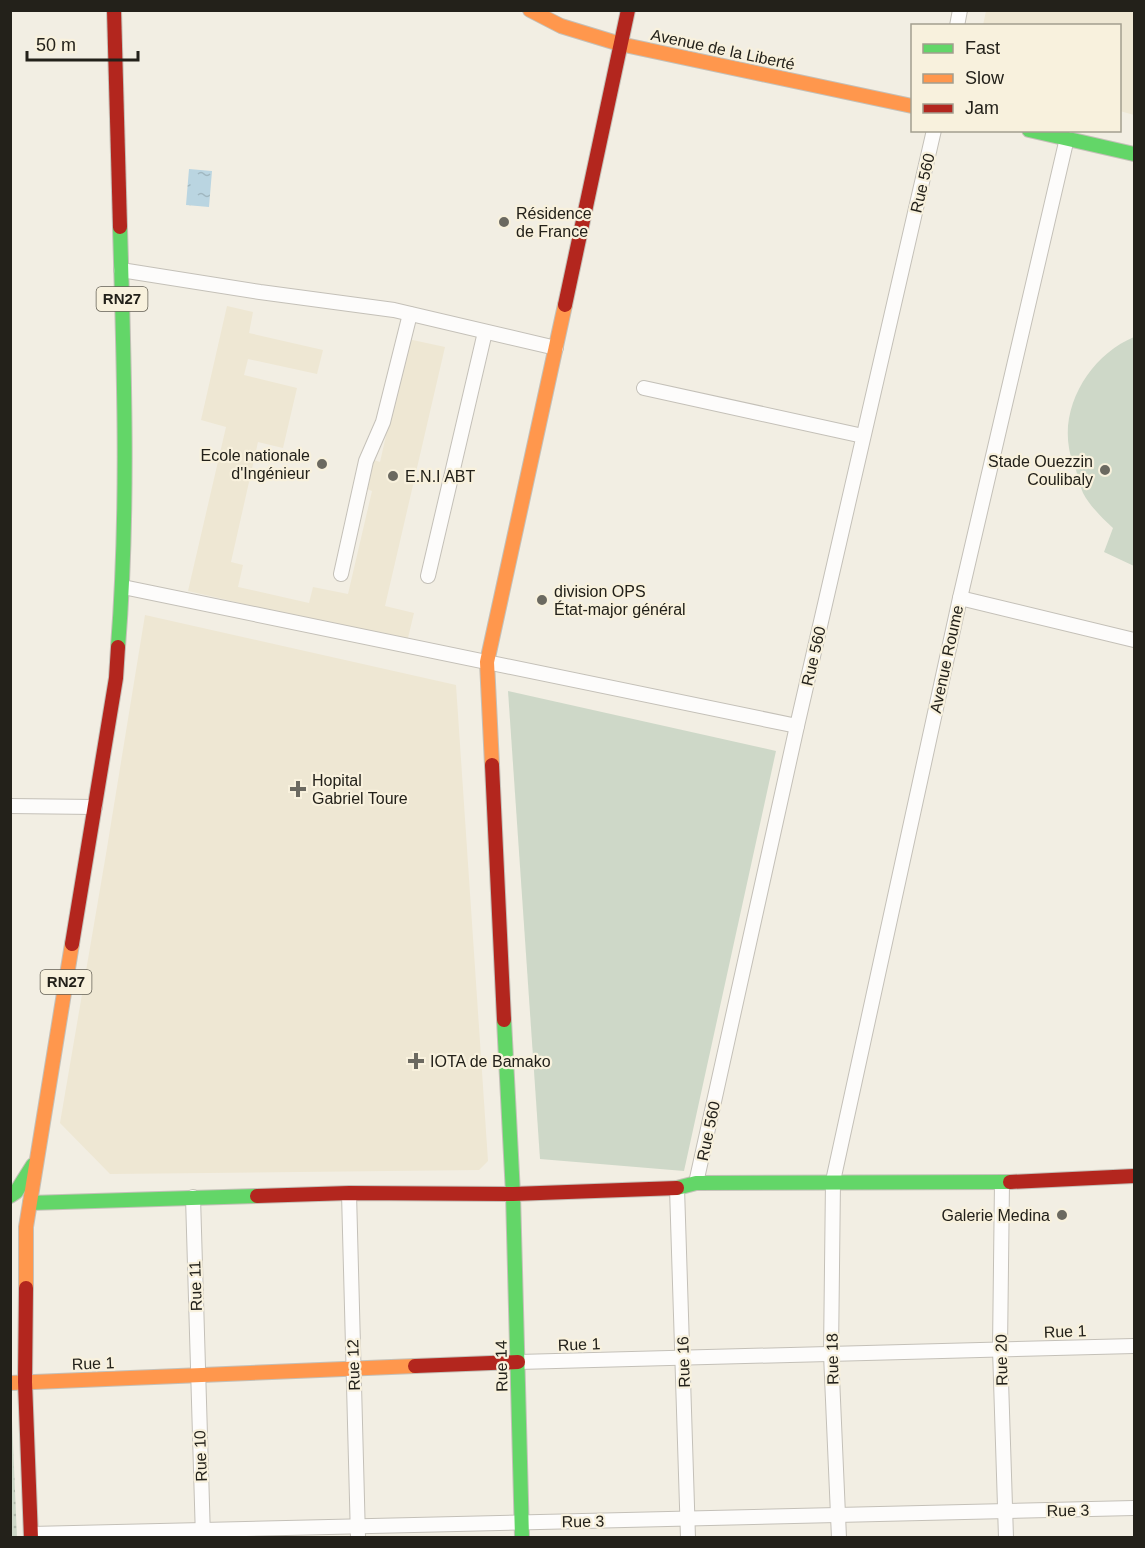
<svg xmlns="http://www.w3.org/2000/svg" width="1145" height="1548" font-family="Arial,sans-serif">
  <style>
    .built { fill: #eee7d3 }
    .grass { fill: #ced8c8 }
    .park { fill: url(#park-dots) }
    .water { fill: url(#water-ripples) }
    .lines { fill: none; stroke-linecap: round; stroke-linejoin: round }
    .street-casing { stroke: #c4c0b8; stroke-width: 16 }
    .fast-casing { stroke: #c4c0b8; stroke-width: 16 }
    .slow-casing { stroke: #c4c0b8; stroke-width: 16 }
    .jam-casing { stroke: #c4c0b8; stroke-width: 16 }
    .street { stroke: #fdfcfb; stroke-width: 14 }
    .fast { stroke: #63d668; stroke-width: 14 }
    .slow { stroke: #ff974d; stroke-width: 14 }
    .jam { stroke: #b3261e; stroke-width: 14 }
    .poi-dot { fill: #6b6960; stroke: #f8f1dd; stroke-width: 2 }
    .labels { text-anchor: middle; stroke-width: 4.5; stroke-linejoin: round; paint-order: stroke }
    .shield { fill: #f8f1dd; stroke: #635f54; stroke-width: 1.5 }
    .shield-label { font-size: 15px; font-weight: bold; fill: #23211a }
    .street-label { font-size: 16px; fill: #23211a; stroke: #f8f1dd }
    .poi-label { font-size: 16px; fill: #23211a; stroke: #f8f1dd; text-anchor: start }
  </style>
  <defs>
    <pattern id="park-dots" width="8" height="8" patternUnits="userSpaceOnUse" patternTransform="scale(1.5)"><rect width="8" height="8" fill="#ced8c8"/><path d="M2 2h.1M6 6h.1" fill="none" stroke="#b1b9ab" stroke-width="1.8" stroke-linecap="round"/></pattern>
    <pattern id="water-ripples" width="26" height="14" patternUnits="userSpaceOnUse" patternTransform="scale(1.5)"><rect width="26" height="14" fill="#bad5e1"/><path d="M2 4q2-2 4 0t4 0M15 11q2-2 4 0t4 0" fill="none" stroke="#a0b7c0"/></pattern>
  </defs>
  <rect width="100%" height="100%" fill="#f2eee3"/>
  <g class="built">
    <polygon points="986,11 1134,11 1134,115 1120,111 1120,26 983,25"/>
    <polygon points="227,306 253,312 249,333 323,350 317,374 248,359 244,375 297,388 283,448 258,442 231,562 243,565 238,587 309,603 313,587 348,594 372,491 367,489 374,460 380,462 408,339 445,347 385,606 414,613 407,642 188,591 226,427 201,420"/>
    <polygon points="145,615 456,685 488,1161 479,1170 110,1174 60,1123 106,854"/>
  </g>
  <g class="grass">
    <path d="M1134 337V566L1104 552 1113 528C1102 518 1090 506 1083 493 1080 486 1078 478 1076 470 1074 463 1070 456 1069 448 1061 402 1093 354 1134 337Z"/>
    <polygon points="508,691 776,751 684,1171 540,1159"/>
  </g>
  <polygon class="park" points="11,1395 17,1538 10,1537"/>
  <polygon class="water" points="189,169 212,171 209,207 186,205"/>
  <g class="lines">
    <g class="street-casing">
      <g id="street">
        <polyline points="957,26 960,10"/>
        <polyline points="121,270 260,292 394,310 556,348"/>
        <polyline points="644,388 863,436"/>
        <polyline points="341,574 366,461 383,422 410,314"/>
        <polyline points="428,576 485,332"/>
        <polyline points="123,587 797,726"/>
        <polyline points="960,598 1134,640"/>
        <polyline points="10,806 95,807"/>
        <polyline points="1002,1182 1000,1349 1006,1538"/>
        <polyline points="696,1183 797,726 934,130"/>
        <polyline points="677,1188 688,1538"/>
        <polyline points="349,1193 358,1538"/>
        <polyline points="193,1197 203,1538"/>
        <polyline points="518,1362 1134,1346"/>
        <polyline points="31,1534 1134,1508"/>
        <polyline points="839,1538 831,1354 833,1181 960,598 1067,138"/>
      </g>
    </g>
    <g class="fast-casing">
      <g id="fast">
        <polyline points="1029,130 1134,154"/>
        <path d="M118 647C129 507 124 367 120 227"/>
        <polyline points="504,1020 513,1194 522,1538"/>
        <polyline points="677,1188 696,1183 1010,1182"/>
        <polyline points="10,1196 16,1192 33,1165"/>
        <polyline points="30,1203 257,1196"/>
      </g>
    </g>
    <g class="slow-casing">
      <g id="slow">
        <polyline points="530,10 561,26 620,44 912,106"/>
        <polyline points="492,765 487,662 565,305"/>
        <polyline points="26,1288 26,1227 72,944"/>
        <polyline points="10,1383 415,1366"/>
      </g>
    </g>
    <g class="jam-casing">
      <g id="jam">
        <polyline points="114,10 120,227"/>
        <polyline points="565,305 628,10"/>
        <polyline points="492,765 504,1020"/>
        <polyline points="72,944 116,678 118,647"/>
        <polyline points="1010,1182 1134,1176"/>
        <polyline points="257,1196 349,1193 513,1194 677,1188"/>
        <polyline points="26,1288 25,1382 31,1538"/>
        <polyline points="415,1366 518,1362"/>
      </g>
    </g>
    <use href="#street" class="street"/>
    <use href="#fast" class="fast"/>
    <use href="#slow" class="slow"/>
    <use href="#jam" class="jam"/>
  </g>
  <g class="poi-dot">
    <circle cx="504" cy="222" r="6"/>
    <circle cx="322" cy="464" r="6"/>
    <circle cx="1105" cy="470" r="6"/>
    <circle cx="393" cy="476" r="6"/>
    <circle cx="542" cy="600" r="6"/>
    <path d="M295 780h6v6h6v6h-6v6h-6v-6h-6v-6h6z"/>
    <path d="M413 1052h6v6h6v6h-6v6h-6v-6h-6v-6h6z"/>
    <circle cx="1062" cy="1215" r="6"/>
  </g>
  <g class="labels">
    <g class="shield">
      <rect x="96.5" y="287" width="51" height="24" rx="4.5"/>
      <rect x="40.5" y="970" width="51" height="24" rx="4.5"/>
    </g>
    <g class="shield-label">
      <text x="122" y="304">RN27</text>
      <text x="66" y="987">RN27</text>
    </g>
    <g class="street-label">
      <text transform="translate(723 49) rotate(12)" y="6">Avenue de la Liberté</text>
      <text transform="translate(922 183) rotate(-77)" y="6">Rue 560</text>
      <text transform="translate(813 656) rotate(-77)" y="6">Rue 560</text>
      <text transform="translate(946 659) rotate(-78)" y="6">Avenue Roume</text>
      <text transform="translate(708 1131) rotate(-78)" y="6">Rue 560</text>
      <text transform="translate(195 1286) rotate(-92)" y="6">Rue 11</text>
      <text transform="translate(1065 1331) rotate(-2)" y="6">Rue 1</text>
      <text transform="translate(579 1344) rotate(-2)" y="6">Rue 1</text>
      <text transform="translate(832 1359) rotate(-91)" y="6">Rue 18</text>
      <text transform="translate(1001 1360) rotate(-91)" y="6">Rue 20</text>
      <text transform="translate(683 1362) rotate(-92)" y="6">Rue 16</text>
      <text transform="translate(93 1363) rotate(-2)" y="6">Rue 1</text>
      <text transform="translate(353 1365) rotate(-92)" y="6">Rue 12</text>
      <text transform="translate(501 1366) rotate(-91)" y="6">Rue 14</text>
      <text transform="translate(200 1456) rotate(-92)" y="6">Rue 10</text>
      <text transform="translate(1068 1510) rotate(-1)" y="6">Rue 3</text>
      <text transform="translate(583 1521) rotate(-1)" y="6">Rue 3</text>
    </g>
    <g class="poi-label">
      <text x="516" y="219">Résidence<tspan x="516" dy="18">de France</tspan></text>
      <text x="310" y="461" text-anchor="end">Ecole nationale<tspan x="310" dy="18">d'Ingénieur</tspan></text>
      <text x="1093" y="467" text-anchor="end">Stade Ouezzin<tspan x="1093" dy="18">Coulibaly</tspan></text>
      <text x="405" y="482">E.N.I ABT</text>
      <text x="554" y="597">division OPS<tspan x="554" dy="18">État-major général</tspan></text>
      <text x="312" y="786">Hopital<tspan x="312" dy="18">Gabriel Toure</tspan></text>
      <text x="430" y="1067">IOTA de Bamako</text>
      <text x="1050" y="1221" text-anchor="end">Galerie Medina</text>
    </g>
  </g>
  <rect width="1145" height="1548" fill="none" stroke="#23211a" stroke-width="24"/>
  <rect x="911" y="24" width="210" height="108" fill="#f8f1dd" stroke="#a39e8f" stroke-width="1.5"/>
  <rect x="923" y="44" width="30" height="9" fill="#63d668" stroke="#a39e8f" stroke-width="1.5"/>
  <text x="965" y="54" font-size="18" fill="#23211a">Fast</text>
  <rect x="923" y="74" width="30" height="9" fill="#ff974d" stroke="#a39e8f" stroke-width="1.5"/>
  <text x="965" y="84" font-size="18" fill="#23211a">Slow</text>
  <rect x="923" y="104" width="30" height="9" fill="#b3261e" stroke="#a39e8f" stroke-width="1.5"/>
  <text x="965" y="114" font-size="18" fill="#23211a">Jam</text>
  <path d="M27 51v9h111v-9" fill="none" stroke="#23211a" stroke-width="3"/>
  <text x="36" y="51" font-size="18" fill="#23211a" stroke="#f8f1dd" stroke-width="4.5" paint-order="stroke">50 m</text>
</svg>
